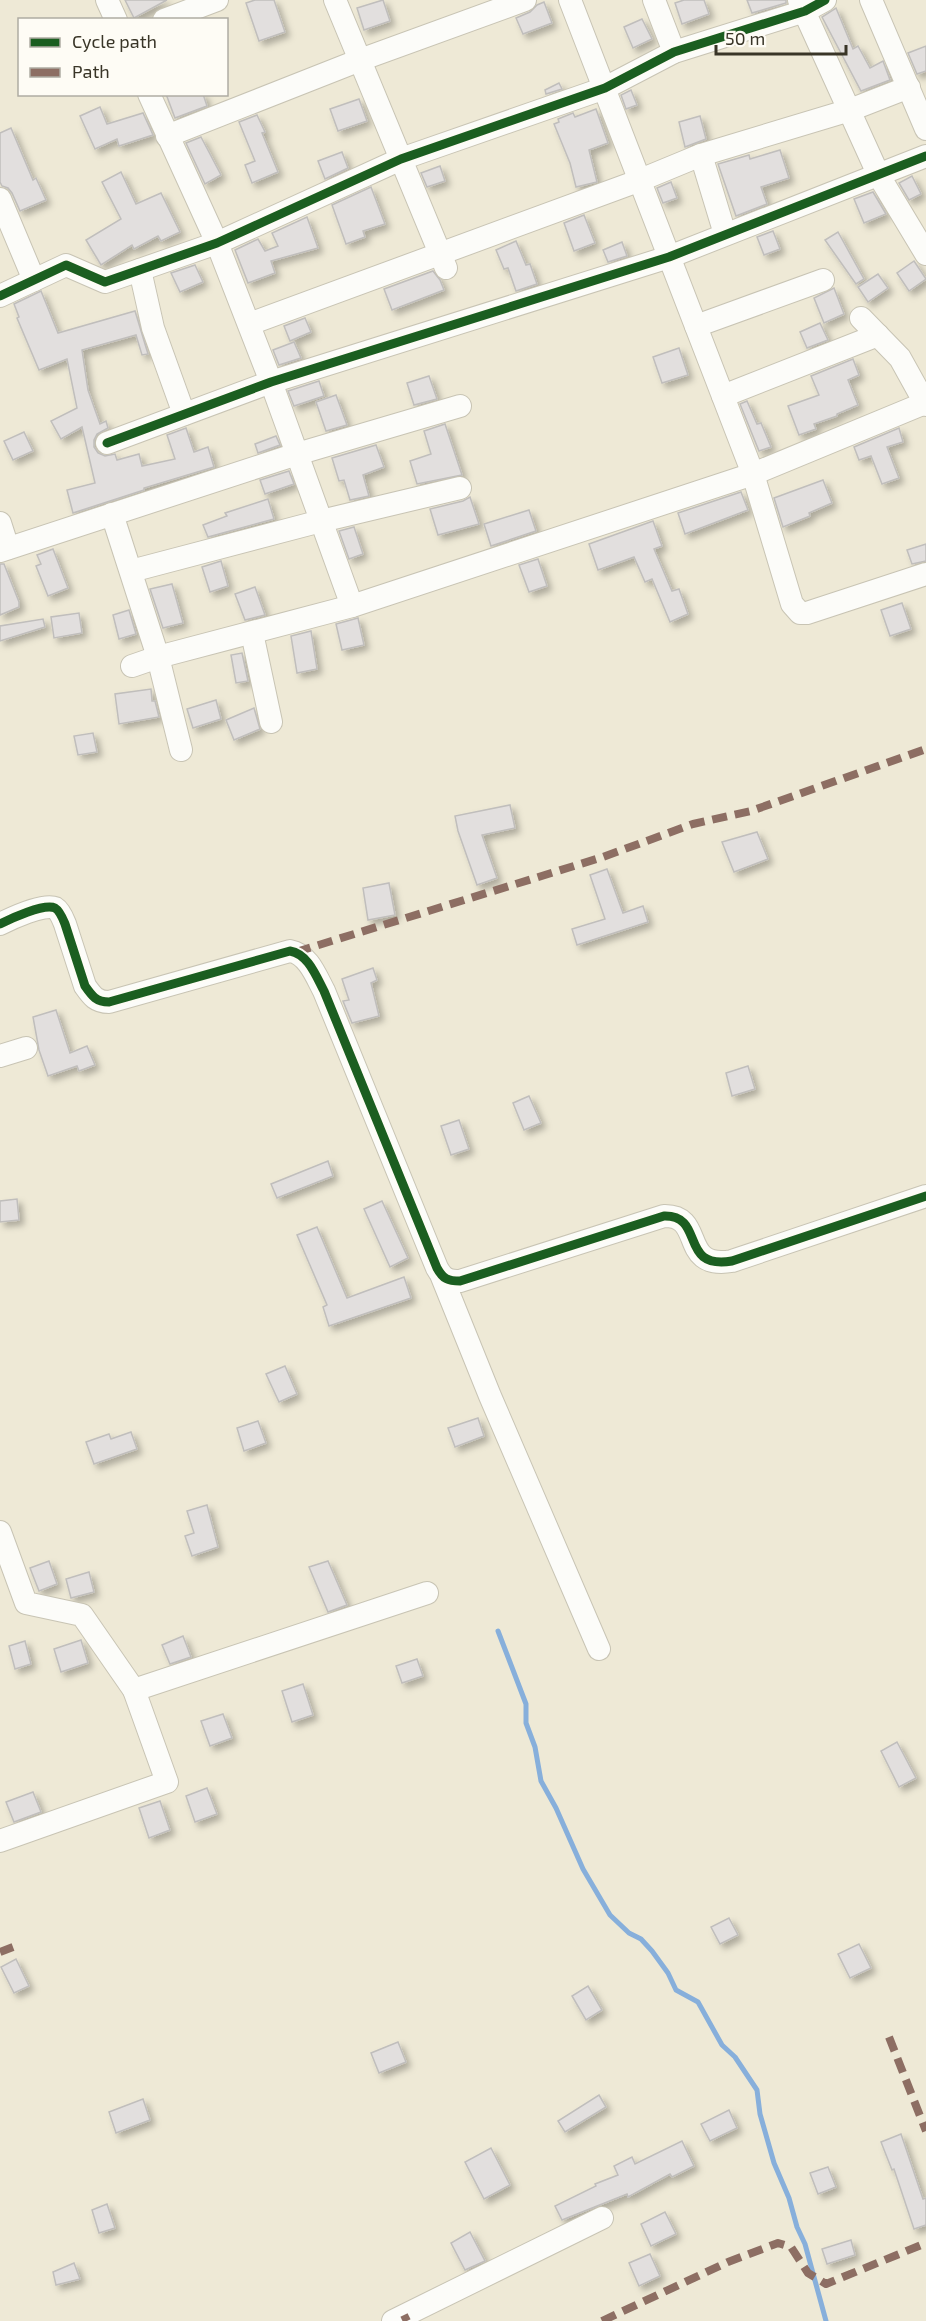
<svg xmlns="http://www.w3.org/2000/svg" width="926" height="2321" font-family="'Exo 2',sans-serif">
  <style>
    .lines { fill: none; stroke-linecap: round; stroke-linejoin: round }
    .stream { stroke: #87afdb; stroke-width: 5 }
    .building { fill: #e2dfde; stroke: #c0bebc; stroke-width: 1.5; filter: url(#shadow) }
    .minor-casing { stroke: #c8c4b4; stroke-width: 24 }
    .minor { stroke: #fcfcf9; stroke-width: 22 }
    .quiet { stroke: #8d6e63; stroke-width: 8; stroke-dasharray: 15 8; stroke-linecap: butt }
    .cycleway-casing { stroke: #fefcf5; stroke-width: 13 }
    .cycleway { stroke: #1b5e20; stroke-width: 9 }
  </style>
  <defs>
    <filter id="shadow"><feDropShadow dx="4.5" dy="4.5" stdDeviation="3" flood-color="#0004"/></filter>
  </defs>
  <rect width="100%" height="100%" fill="#eee9d6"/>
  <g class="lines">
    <polyline class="stream" points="498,1631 526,1704 526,1723 535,1747 541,1781 556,1808 583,1869 610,1915 629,1933 641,1939 652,1951 668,1973 676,1990 698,2002 722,2045 735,2057 757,2090 760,2114 774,2163 789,2198 797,2227 805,2244 826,2321"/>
  </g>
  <g class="building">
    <polygon points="125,0 167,0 134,18"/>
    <polygon points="255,0 274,0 285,32 259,41 246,3"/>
    <polygon points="383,0 390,21 364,30 357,8"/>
    <polygon points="684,0 704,0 709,14 682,24 675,3"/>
    <polygon points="747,0 786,0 786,3 752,13"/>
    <polygon points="544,2 552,23 523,34 516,18 530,12 537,5"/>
    <polygon points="836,8 853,49 858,46 870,68 883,61 890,80 861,91 822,17"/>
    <polygon points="642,19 652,39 633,48 624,27"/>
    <polygon points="926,46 926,71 917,74 908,53"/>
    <polygon points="559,83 562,89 546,94 545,90"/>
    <polygon points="631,90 637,105 626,109 621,95"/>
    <polygon points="166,94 203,94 207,106 175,118"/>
    <polygon points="359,99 367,121 338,131 330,109"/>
    <polygon points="100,107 107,124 143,113 153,135 119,146 117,139 95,149 80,116"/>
    <polygon points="596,109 608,143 589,150 597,182 576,187 570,163 554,124 559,122 558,119 573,113 575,117"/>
    <polygon points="257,115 265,132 262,133 278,172 252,183 245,165 255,161 239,122"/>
    <polygon points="700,116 706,139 685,147 679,122"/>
    <polygon points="11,128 33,180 36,178 46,200 20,211 12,193 8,188 2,186 0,182 0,133"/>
    <polygon points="201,137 221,175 205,184 186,143"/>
    <polygon points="780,150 789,178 761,187 767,204 736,216 718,164 749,155 750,159"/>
    <polygon points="342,152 348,168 325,179 318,161"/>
    <polygon points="440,166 445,181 427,187 421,173"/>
    <polygon points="121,172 136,204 161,193 180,232 161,241 158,236 134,249 132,245 101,265 86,240 121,219 102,182"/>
    <polygon points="912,176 921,194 909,200 899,183"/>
    <polygon points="671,182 677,198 663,203 657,188"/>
    <polygon points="371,187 385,224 363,231 365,237 346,244 332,205"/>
    <polygon points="873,192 886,214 864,223 854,199"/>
    <polygon points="584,215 595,243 574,251 564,223"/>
    <polygon points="307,217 318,248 271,261 275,273 248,283 235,250 258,239 265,251 278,246 272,233"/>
    <polygon points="773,231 780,249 764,255 757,237"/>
    <polygon points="838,232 864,279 856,284 825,240"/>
    <polygon points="516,241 526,265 530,264 537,284 516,291 508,268 504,269 496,250"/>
    <polygon points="622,242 627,256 608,262 603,250"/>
    <polygon points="914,261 926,279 909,291 897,273"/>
    <polygon points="195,265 203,282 180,292 171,273"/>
    <polygon points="433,271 440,280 444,290 392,310 384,289"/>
    <polygon points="878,274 888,288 868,302 858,287"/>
    <polygon points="834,288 844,314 824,323 814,298"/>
    <polygon points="41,291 58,333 135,311 148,354 142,355 136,335 82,350 88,390 100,424 106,421 108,428 97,434 94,440 94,447 98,453 105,456 115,454 117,460 139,454 142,466 175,459 167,435 186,428 194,452 208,447 214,467 144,488 144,490 73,513 67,490 95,483 82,427 61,439 51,421 77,408 67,359 39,370 17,318 19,317 14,304"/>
    <polygon points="305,318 311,332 290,341 284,326"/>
    <polygon points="820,323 828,340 807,348 800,332"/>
    <polygon points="294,342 301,358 279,365 273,350"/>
    <polygon points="679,348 688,375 662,383 653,357"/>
    <polygon points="853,359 859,375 848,380 858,405 837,414 837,416 814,424 816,429 799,435 788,406 819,395 811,376"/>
    <polygon points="429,376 437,399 414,405 407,383"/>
    <polygon points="319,381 324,396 294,406 288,391"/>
    <polygon points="336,395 347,425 326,431 316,402"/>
    <polygon points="747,401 757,424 761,423 771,447 759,451 740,404"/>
    <polygon points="445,424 462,475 417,484 410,461 431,454 424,431"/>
    <polygon points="899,428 903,442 887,447 899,478 882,484 871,456 859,460 854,447"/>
    <polygon points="24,432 33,451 13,460 4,441"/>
    <polygon points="276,436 280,445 258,453 255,444"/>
    <polygon points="376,445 384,467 363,475 369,496 350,500 344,480 339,481 332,458"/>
    <polygon points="289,471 294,484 265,494 260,480"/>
    <polygon points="823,480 832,503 809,513 810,516 783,527 774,498"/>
    <polygon points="741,492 748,510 685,534 678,513"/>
    <polygon points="470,497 479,524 438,535 430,509 463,501"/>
    <polygon points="268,499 274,519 208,537 203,525 227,516 225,513"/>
    <polygon points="529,510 536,531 491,546 484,524"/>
    <polygon points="653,521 662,546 654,549 672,591 679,589 688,614 670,622 652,579 645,582 634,557 598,570 589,544"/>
    <polygon points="354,527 363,554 349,559 339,531"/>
    <polygon points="926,544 926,561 912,564 907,550"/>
    <polygon points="53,549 68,588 48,596 36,566 41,564 37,555"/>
    <polygon points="538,559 547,586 529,592 519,565"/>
    <polygon points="221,561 228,586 210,592 202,567"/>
    <polygon points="0,564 4,564 19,602 19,607 0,615"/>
    <polygon points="172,584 183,623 163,628 150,589"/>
    <polygon points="255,587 265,615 245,620 235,594"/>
    <polygon points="902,603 911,629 890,636 881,610"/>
    <polygon points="129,610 136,634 119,639 113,615"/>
    <polygon points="79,613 82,633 54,638 51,617"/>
    <polygon points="358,618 364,645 342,650 336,624"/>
    <polygon points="43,619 45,627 0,641 0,626"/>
    <polygon points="311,631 317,669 297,673 291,636"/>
    <polygon points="242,653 248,681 236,683 231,655"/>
    <polygon points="151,689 152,701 155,701 159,717 119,724 115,694"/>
    <polygon points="216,700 221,719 193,728 187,709"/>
    <polygon points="254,708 260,729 234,740 226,720"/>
    <polygon points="93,733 97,752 78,755 74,736"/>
    <polygon points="510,805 515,828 482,835 497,878 477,885 458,831 455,816"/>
    <polygon points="757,832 768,859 734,872 722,842"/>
    <polygon points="607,869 623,913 643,906 648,922 577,945 572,929 605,919 590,875"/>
    <polygon points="389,883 395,915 368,920 363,888"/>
    <polygon points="373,968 377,980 371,983 379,1016 352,1023 343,1001 349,1000 342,979"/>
    <polygon points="56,1010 70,1053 87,1046 95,1065 79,1071 77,1066 48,1076 39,1050 33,1017"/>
    <polygon points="748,1066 755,1089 732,1096 726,1073"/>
    <polygon points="529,1096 541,1123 524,1130 513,1103"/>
    <polygon points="459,1120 469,1149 451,1155 441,1126"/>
    <polygon points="328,1161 333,1176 277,1198 271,1184"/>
    <polygon points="17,1199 19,1220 0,1222 0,1201"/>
    <polygon points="382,1201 408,1258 390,1267 364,1209"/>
    <polygon points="317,1227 347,1298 404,1277 411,1298 329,1326 323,1307 327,1305 297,1235"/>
    <polygon points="285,1366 297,1394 279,1402 266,1374"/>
    <polygon points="478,1418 484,1436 455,1447 448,1428"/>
    <polygon points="258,1421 266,1443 244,1451 237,1428"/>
    <polygon points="131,1432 137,1449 94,1464 86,1442 109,1434 111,1439"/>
    <polygon points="207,1505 218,1547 192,1556 185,1536 194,1533 187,1511"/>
    <polygon points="49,1561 57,1584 39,1591 30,1568"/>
    <polygon points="328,1561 347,1605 328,1612 309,1567"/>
    <polygon points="89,1572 94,1592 71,1598 66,1579"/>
    <polygon points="183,1636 191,1657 170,1664 162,1645"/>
    <polygon points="81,1640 88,1663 61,1672 54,1649"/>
    <polygon points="25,1641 31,1664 15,1669 9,1646"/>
    <polygon points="417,1659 423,1676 402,1683 396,1666"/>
    <polygon points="303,1684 313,1715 292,1722 282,1691"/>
    <polygon points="223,1714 232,1738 210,1746 201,1721"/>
    <polygon points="897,1742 916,1778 899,1787 881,1751"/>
    <polygon points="207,1788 217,1814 195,1822 186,1796"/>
    <polygon points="33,1792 41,1812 14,1822 6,1802"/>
    <polygon points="160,1801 170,1830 149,1838 139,1808"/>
    <polygon points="729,1918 738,1935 720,1944 711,1927"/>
    <polygon points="859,1944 871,1968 850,1978 838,1954"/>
    <polygon points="16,1959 29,1986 14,1993 1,1967"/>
    <polygon points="588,1986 602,2010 586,2020 572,1996"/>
    <polygon points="398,2042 406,2062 379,2073 371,2053"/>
    <polygon points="599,2095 606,2107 565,2132 558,2121"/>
    <polygon points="143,2099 150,2120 116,2133 109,2112"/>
    <polygon points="729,2110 737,2128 710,2141 701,2124"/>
    <polygon points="901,2134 923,2199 926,2198 926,2225 914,2229 894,2169 892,2170 881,2142"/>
    <polygon points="682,2141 694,2166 672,2177 670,2174 628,2197 627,2194 562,2220 555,2206 596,2186 595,2184 618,2175 614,2166 632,2157 635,2164"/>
    <polygon points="491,2148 510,2185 484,2199 465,2162"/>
    <polygon points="828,2167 836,2187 818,2194 810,2173"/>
    <polygon points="107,2204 115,2228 99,2233 92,2210"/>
    <polygon points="665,2212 676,2234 651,2246 641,2224"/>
    <polygon points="470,2232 485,2261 465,2270 451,2243"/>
    <polygon points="851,2240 855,2255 827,2264 822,2249"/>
    <polygon points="650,2254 660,2276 639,2286 629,2263"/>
    <polygon points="74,2263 80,2279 56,2285 53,2272"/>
  </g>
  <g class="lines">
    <g class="minor-casing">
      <g id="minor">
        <polyline points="107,0 116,20"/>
        <polyline points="335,0 446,268"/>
        <polyline points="570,0 753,474 792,604 800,613 807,613 926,574"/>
        <polyline points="654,0 674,52"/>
        <polyline points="799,0 879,176 926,254"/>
        <polyline points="871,0 926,129"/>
        <polyline points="164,20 217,0"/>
        <polyline points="149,94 217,243 271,382 352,606"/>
        <polyline points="167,136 360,60 525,0"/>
        <polyline points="701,155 725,234"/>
        <polyline points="0,199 34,280"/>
        <polyline points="140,270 153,328 184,414"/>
        <polyline points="0,296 66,265 105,282 217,243 401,159 605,88 674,52 805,11 825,0"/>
        <polyline points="861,318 900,358 926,405"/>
        <polyline points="249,324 638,181 701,155 850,110 909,87"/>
        <polyline points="696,326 823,280"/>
        <polyline points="723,396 878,335"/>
        <polyline points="107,443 271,382 669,257 926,156"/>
        <polyline points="112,514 158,657 181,750"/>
        <polyline points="0,523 8,548"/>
        <polyline points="0,551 297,454 460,406"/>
        <polyline points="131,571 321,521 460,488"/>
        <polyline points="252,633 271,722"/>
        <polyline points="132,666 158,657 352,606 753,474 925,403"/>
        <path d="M0 924C10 919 44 903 55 908 60 911 63 919 65 924L85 986C92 996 96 1002 109 1002L290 951C308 954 316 976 324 991L437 1268C443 1279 448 1281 460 1281L664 1216C706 1215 678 1270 732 1261L926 1196"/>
        <polyline points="0,1056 26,1048"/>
        <polyline points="442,1277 490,1396 599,1649"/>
        <polyline points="0,1532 26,1603 82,1615 134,1690 167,1782 0,1841"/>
        <polyline points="134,1690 427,1593"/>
        <polyline points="393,2321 602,2218"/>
      </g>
    </g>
    <use href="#minor" class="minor"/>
    <g class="quiet">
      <polyline points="296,952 603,857 693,824 751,811 926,749"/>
      <polyline points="0,1952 13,1947"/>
      <polyline points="889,2037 926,2131"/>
      <polyline points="404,2315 407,2321"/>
      <polyline points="602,2321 728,2262 778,2243 791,2247 808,2273 826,2284 926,2243"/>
    </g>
    <g class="cycleway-casing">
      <g id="cycleway">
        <polyline points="0,296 66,265 105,282 217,243 401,159 605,88 674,52 805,11 825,0"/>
        <polyline points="107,443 271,382 669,257 926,156"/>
        <path d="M0 924C10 919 44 903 55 908 60 911 63 919 65 924L85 986C92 996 96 1002 109 1002L290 951C308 954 316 976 324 991L437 1268C443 1279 448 1281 460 1281L664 1216C706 1215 678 1270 732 1261L926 1196"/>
      </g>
    </g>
    <use href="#cycleway" class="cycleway"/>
  </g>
  <rect x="18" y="18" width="210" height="78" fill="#fefcf5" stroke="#afaca3" stroke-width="1.5"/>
  <rect x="30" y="38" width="30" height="9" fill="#1b5e20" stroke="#afaca3" stroke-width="1.5"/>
  <text x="72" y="48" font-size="18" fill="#393527">Cycle path</text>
  <rect x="30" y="68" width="30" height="9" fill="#8d6e63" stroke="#afaca3" stroke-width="1.5"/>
  <text x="72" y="78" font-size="18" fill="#393527">Path</text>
  <path d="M716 45v9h130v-9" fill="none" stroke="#393527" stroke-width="3"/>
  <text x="725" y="45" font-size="18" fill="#393527" stroke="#fefcf5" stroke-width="4.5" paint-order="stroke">50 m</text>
</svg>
